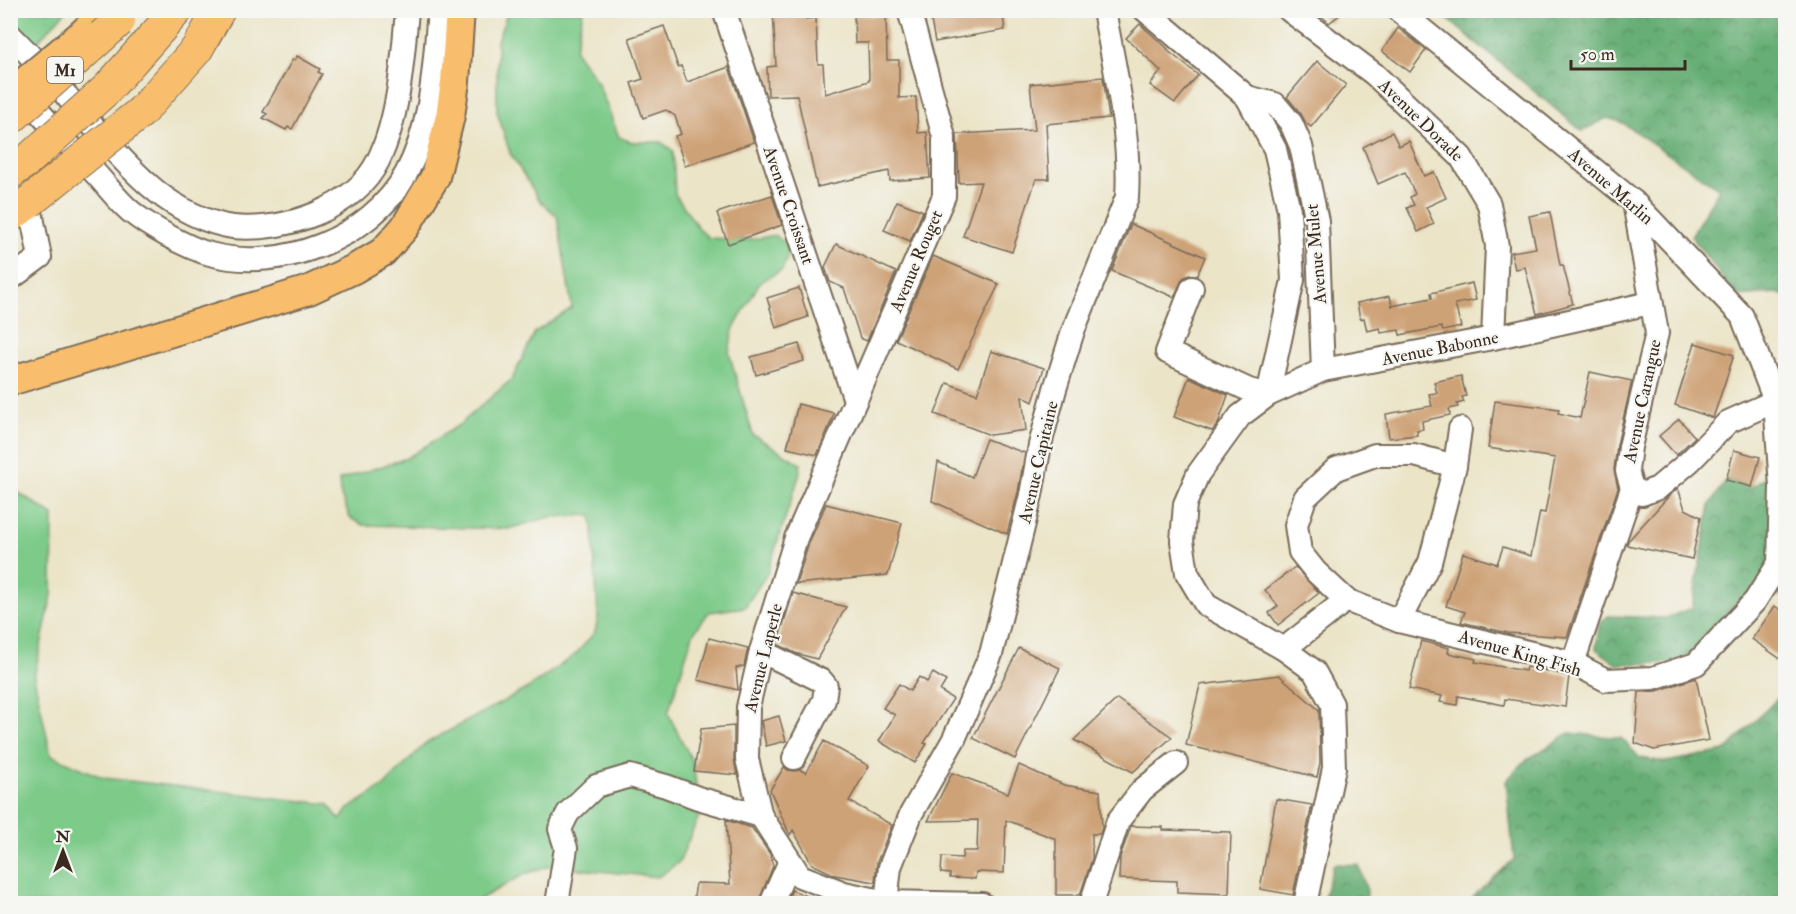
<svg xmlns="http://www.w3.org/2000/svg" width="1796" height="914" font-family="'IM FELL Double Pica',serif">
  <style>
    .grass { fill: #7dca89; stroke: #5c7a54; stroke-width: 1.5 }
    .forest { fill: url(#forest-crowns); stroke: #506c4a; stroke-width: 1.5 }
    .building { fill: #cea277 }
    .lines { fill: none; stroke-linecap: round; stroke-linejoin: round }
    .minor-casing { stroke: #796b59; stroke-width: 26 }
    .major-casing { stroke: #796b59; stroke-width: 32 }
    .highway-casing { stroke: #796b59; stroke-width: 34 }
    .minor { stroke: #fff; stroke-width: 22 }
    .major { stroke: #f9be6d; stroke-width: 28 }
    .highway { stroke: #f9be6d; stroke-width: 32 }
    .major-bridge-casing { stroke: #796b59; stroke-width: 32; stroke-linecap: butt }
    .highway-bridge-casing { stroke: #796b59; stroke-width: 34; stroke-linecap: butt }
    .major-bridge { stroke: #f9be6d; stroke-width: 28 }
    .highway-bridge { stroke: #f9be6d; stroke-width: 32 }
    .labels { text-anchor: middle; stroke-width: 4.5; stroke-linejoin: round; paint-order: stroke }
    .shield { fill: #f6f6f2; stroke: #73675e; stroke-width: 1.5 }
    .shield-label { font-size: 16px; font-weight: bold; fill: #3b2a1e }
    .street-label { font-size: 18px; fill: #3b2a1e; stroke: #f6f6f2 }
  </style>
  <defs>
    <pattern id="forest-crowns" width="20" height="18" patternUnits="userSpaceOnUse" patternTransform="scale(1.5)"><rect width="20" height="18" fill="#66ae75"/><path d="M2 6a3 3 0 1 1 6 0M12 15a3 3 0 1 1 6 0" fill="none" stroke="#558e5f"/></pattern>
  </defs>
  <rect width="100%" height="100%" fill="#f6f6f2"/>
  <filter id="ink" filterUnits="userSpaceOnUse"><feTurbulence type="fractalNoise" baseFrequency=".0167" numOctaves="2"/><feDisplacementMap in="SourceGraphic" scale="12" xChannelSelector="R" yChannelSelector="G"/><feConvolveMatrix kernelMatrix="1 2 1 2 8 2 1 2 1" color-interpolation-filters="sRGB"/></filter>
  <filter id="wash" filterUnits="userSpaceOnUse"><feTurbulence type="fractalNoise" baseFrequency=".008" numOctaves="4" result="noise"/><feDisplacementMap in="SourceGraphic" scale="24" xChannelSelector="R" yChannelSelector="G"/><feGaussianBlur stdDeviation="1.35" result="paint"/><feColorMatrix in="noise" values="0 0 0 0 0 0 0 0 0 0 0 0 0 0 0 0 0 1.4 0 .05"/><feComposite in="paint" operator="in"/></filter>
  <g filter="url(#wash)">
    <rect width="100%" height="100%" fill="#ebe4c7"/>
    <g class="grass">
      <polygon points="10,11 66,11 35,44 11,16"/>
      <polygon points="508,11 583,11 575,50 598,83 619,137 631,142 661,142 673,151 675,194 699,229 709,238 749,240 775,235 786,244 788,256 782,270 760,282 733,330 729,353 753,435 801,464 799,476 767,574 745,607 709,612 693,634 668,713 693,763 700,814 679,862 658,877 550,866 525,874 471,904 11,903 10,487 53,515 52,595 34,677 51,755 104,778 328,804 340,820 348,809 383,787 426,743 528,688 576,654 595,632 598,618 592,515 550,517 508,529 363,525 350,518 340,493 339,480 407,458 459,425 512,379 535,332 572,308 557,216 540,201 510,153 497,112 497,41"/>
    </g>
    <g class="forest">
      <polygon points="1438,11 1785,11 1785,296 1777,293 1736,296 1691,236 1719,189 1621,122 1607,118 1582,131"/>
      <polygon points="1785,464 1785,599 1763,582 1732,606 1700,649 1674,663 1617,664 1596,649 1599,625 1608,616 1666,618 1692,608 1710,505 1726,480 1752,487"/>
      <polygon points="1785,691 1785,903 1467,903 1514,859 1506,781 1525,761 1569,733 1621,738 1640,758 1666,762 1725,751"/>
      <polygon points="1334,864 1359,865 1367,891 1366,903 1322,903"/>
    </g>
    <g id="blocks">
      <g class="building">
        <polygon points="773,10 806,10 806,19 816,18 818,64 823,64 825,94 869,81 868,43 855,43 854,16 886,15 887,60 899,60 899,98 916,97 918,133 927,132 930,178 890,181 889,171 817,187 797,95 768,96 767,67 776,66"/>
        <polygon points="929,10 1002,10 1005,30 935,42"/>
        <polygon points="1315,10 1346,10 1329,23"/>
        <polygon points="1140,24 1168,49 1167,50 1198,75 1175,103 1150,85 1161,71 1126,38"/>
        <polygon points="664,26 678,67 681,66 687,82 729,67 754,142 685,166 675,136 681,134 675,116 666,110 643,118 631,83 643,79 629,38"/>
        <polygon points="1398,28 1426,50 1410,72 1382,51"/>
        <polygon points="297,56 320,69 318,72 322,74 292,129 288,127 286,130 263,118 267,114 263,112 293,59 295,60"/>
        <polygon points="1317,61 1346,85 1311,127 1306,123 1301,114 1287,97"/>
        <polygon points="1103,77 1109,118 1046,124 1049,179 1036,179 1012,252 963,236 981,182 959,183 957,134 1035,130 1030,84"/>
        <polygon points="1392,132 1399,146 1409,141 1424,176 1434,172 1446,198 1426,207 1434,224 1418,232 1407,208 1414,205 1410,197 1415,194 1405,172 1378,184 1363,147"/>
        <polygon points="772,195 782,225 728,244 717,213"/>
        <polygon points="897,201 923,211 910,241 884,230"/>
        <polygon points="1550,212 1560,265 1563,265 1573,304 1537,314 1525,267 1515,269 1511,252 1536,248 1529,216"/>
        <polygon points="1131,224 1205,257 1197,276 1189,275 1183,278 1174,297 1112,271"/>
        <polygon points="836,244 896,272 867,341 860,338 844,288 830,282 825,267"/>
        <polygon points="933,256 999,284 958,369 896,340"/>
        <polygon points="1472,283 1476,300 1455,304 1461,327 1443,331 1441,327 1400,335 1399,330 1381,333 1380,328 1367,331 1364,318 1360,319 1357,303 1390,296 1392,306 1432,298 1431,293"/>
        <polygon points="799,288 808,317 776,328 767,298"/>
        <polygon points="1695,343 1734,355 1713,418 1675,405"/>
        <polygon points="799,344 804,361 756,375 751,357"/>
        <polygon points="991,351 1044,368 1033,402 1022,396 1026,430 990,435 935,414 947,383 977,394"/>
        <polygon points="1590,372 1632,381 1617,445 1614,470 1618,488 1567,637 1508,633 1461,622 1465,612 1446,606 1463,553 1497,564 1503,547 1531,556 1540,512 1545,513 1555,458 1488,448 1495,401 1559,409 1558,413 1580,418"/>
        <polygon points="1461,376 1466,396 1462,397 1464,402 1457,404 1458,407 1449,409 1450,415 1422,421 1423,429 1417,430 1417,435 1389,438 1386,414 1432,406 1429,394 1437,393 1434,382"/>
        <polygon points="1189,377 1228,395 1218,424 1212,431 1174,417"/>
        <polygon points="798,404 834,413 831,422 817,455 787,448"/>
        <polygon points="1679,419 1695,437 1676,455 1659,436"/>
        <polygon points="986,439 1025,453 1018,492 1007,534 932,501 938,462 972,477"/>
        <polygon points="1734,450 1760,457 1752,487 1726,480"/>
        <polygon points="1678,488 1685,509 1701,517 1692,559 1627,545 1628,541 1668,497"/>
        <polygon points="826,504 902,523 888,575 796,584 809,543"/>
        <polygon points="1295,567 1319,593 1278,625 1269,613 1278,606 1265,590"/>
        <polygon points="793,593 846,607 817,659 795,653 777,644"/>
        <polygon points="1775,606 1785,613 1785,662 1752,639"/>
        <polygon points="709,638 748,648 744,666 736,668 738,690 698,680"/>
        <polygon points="1421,641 1449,648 1448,653 1476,659 1475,662 1525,671 1526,667 1539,669 1568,676 1569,676 1565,707 1505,699 1504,705 1458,696 1457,705 1440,702 1442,696 1409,689"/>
        <polygon points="1019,648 1060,668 1015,759 973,738"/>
        <polygon points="933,673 946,681 940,691 953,699 924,743 927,744 915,763 879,741 895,715 883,708 899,684 910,691 919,677 927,682"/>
        <polygon points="1279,675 1319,710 1320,763 1317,777 1186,745 1200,685"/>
        <polygon points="1696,678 1709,740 1654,750 1635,743 1639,692 1657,691"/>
        <polygon points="1117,699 1172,737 1133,772 1074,740"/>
        <polygon points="779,716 786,741 766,746 761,721"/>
        <polygon points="734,726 734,759 737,775 694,771 701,729"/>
        <polygon points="824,741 869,766 849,801 892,825 877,862 875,882 835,875 812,864 793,830 790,835 770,790 784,767 788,770 794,771 801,770 806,773"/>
        <polygon points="1019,765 1064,785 1100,791 1102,828 1100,834 1092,834 1092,859 1080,895 1056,895 1056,839 1006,820 1004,873 976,872 975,879 950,878 950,874 941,873 942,857 962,858 963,851 977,851 978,820 928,821 952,773 1008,793"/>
        <polygon points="1276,799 1312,805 1293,895 1260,889"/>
        <polygon points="726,820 752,828 770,854 773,866 758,903 693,903 696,883 730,884"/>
        <polygon points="1131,826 1163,827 1163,830 1231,832 1229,894 1177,892 1177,881 1119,879 1120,857"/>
        <polygon points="792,890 824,903 786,903"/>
      </g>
    </g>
  </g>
  <g filter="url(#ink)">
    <use href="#blocks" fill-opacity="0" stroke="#796b59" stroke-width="1.5"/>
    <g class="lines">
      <g class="minor-casing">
        <g id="minor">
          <polyline points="724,10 855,400"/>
          <polyline points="909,10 944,137 944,196 796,538 761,651 748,707 747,759 761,816 800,876 844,893 886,902 982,904"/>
          <polyline points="1145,10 1247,97 1275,149 1289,210 1293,280 1268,395 1249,390 1167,352 1192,288"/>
          <polyline points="1289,10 1374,74 1461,157 1489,204 1497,246 1493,338"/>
          <path d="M10 35C42 66 70 100 99 133 116 153 135 174 156 191 175 207 208 224 233 227 284 232 354 209 378 161 399 118 403 58 407 10"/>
          <path d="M20 91C45 119 71 147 96 174 107 186 118 201 130 211 148 226 187 248 210 254 280 273 371 238 406 174 433 124 434 65 439 10"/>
          <polyline points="1247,97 1275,104 1291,123 1301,146 1317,221 1323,370"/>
          <polyline points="10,279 40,257 29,202"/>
          <polyline points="1632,488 1642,494 1658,488 1690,461 1728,422 1775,401 1786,399"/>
          <polyline points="1346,600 1316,572 1300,552 1296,525 1305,498 1336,469 1375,455 1414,455 1455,466"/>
          <polyline points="1399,621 1430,562 1455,466 1460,429"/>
          <polyline points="1284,649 1346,600 1399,621 1573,663 1606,680 1653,678 1696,664 1755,601 1779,563 1781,487 1775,401 1742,316 1634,202 1398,10"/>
          <polyline points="761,651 822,681 826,686 824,700 794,758"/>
          <polyline points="1573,663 1632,488 1627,471 1630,447 1657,333 1634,202"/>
          <path d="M886 902 890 867 911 814 954 739 991 654 1012 572 1031 495 1040 445 1055 389 1073 331 1127 197C1131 135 1115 72 1104 10"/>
          <polyline points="557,904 566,848 560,829 568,813 596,786 630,776 666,786 698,798 761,816"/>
          <polyline points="771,904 790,861"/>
          <polyline points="1091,904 1118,821 1142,790 1176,763"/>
          <polyline points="1305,904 1334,768 1332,704 1314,671 1284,649 1206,605 1187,573 1182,541 1185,504 1198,474 1240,416 1268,395 1323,370 1493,338 1650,303"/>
        </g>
      </g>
      <g class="major-casing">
        <g id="major">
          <polyline points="82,34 107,10"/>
          <polyline points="10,381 309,290 354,269 383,252 405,227 435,177 450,116 455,82 460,10"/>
        </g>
      </g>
      <g class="highway-casing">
        <g id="highway">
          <polyline points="107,89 177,10"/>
          <polyline points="141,112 197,49 219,10"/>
          <polyline points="10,173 28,160"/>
          <polyline points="10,216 29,202"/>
        </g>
      </g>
      <use href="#minor" class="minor"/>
      <use href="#major" class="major"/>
      <use href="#highway" class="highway"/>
      <g class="major-bridge-casing">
        <polyline id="major-bridge" points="10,94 82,34"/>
      </g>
      <g class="highway-bridge-casing">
        <g id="highway-bridge">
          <polyline points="10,119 119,21"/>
          <polyline points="28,160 107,89"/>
          <polyline points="29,202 141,112"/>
        </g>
      </g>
      <use href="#major-bridge" class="major-bridge"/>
      <use href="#highway-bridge" class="highway-bridge"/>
    </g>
  </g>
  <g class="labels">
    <rect class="shield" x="47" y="57" width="36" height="26" rx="4.5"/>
    <g class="shield-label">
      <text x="65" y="76">M1</text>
    </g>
    <g class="street-label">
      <text transform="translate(1421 120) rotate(44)" y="6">Avenue Dorade</text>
      <text transform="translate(1611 186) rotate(41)" y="6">Avenue Marlin</text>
      <text transform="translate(789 205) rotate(71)" y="6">Avenue Croissant</text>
      <text transform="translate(1316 254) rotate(-95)" y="6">Avenue Mulet</text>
      <text transform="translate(916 261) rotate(-67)" y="6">Avenue Rouget</text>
      <text transform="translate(1440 348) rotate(-11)" y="6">Avenue Babonne</text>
      <text transform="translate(1642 401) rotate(-78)" y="6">Avenue Carangue</text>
      <text transform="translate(1038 462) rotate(-77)" y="6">Avenue Capitaine</text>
      <text transform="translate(1520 653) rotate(16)" y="6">Avenue King Fish</text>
      <text transform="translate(763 658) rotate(-76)" y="6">Avenue Laperle</text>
    </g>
  </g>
  <rect width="1796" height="914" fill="none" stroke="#f6f6f2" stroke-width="36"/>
  <g transform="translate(63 851)" stroke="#f6f6f2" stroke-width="4.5" paint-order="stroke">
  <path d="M0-4.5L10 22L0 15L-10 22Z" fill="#3b2a1e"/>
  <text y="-9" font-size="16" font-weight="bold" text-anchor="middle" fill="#3b2a1e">N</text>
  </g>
  <path d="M1571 60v9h114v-9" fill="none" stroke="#3b2a1e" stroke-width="3"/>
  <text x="1580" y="60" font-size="18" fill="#3b2a1e" stroke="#f6f6f2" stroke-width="4.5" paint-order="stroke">50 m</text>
</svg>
